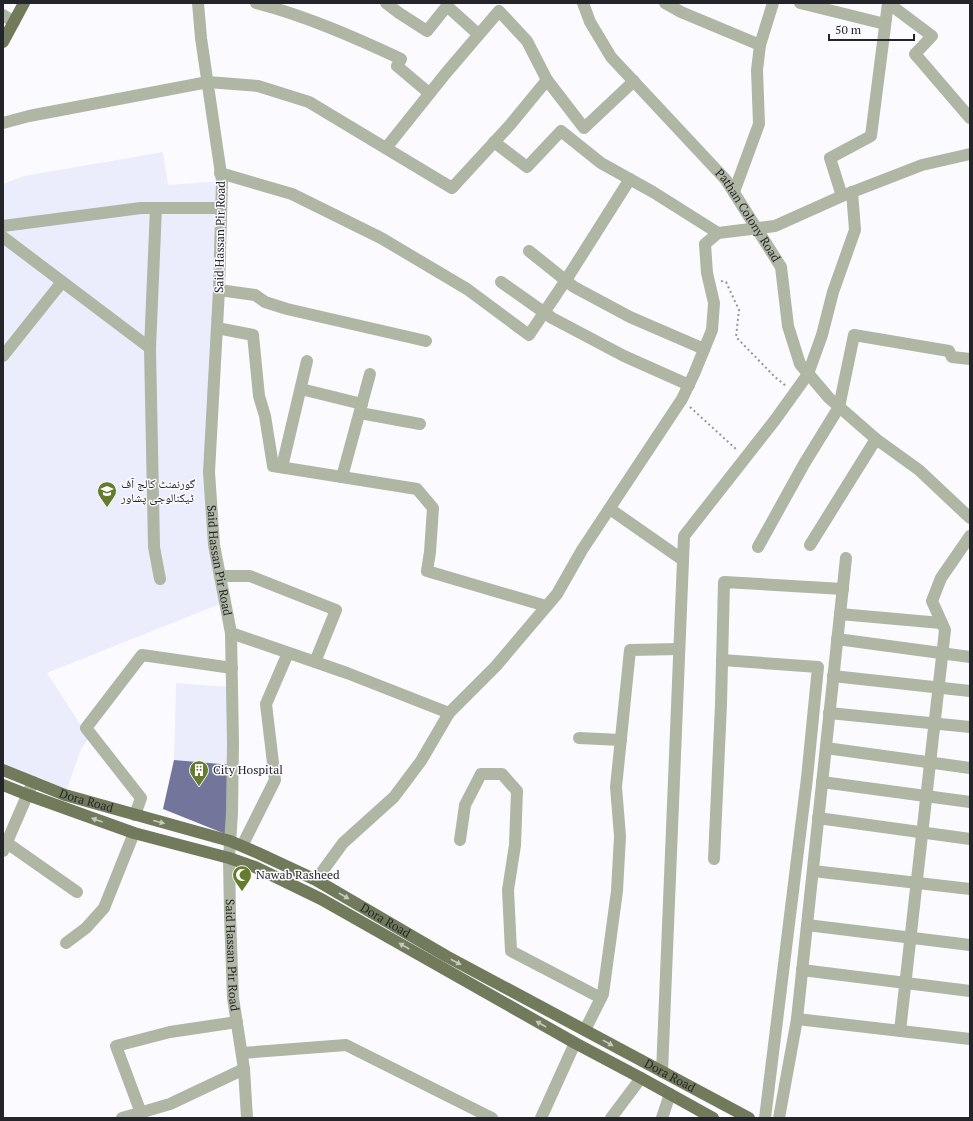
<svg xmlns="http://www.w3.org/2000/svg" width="973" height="1121" font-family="'PT Serif','Noto Naskh Arabic',serif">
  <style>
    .built { fill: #ecedfc }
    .building { fill: #73759a }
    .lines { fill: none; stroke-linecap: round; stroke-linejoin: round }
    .path { stroke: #949499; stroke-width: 2; stroke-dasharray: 2 3; stroke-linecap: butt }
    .minor { stroke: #afb6a4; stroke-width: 12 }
    .major { stroke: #717b5c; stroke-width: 12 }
    .oneway { fill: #c4c8be }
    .labels { text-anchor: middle; stroke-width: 3; stroke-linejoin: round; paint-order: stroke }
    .street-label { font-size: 12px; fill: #24252b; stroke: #fbfbff }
    .poi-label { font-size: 12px; fill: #24252b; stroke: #fbfbff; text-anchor: start }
  </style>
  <rect width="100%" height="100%" fill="#fbfbff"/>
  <g class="built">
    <polygon points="163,152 168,185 222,181 209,472 225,602 47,673 89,738 81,749 65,795 3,770 3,184 24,176"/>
    <polygon points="176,683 227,687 232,765 174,760"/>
  </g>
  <polygon class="building" points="174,760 232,765 228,835 163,809"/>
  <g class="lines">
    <g class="path">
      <polyline points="721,281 726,282 739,310 736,337 775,377 786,386"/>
      <polyline points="690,407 737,450"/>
    </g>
    <g class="minor">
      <path id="s1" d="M198 3 201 38 222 181 219 290 209 472 214 545 231 633 233 743 232 813 229 858 230 915 233 998 244 1069 247 1118"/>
      <path d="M256 3C306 16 354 37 401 59L397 66 429 93"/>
      <polyline points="386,3 399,13 427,31 447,6 478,34"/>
      <path id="s2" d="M583 3 590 22 611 57 726 180 781 267 788 326 800 364 829 398 876 439 919 470 970 518"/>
      <polyline points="665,3 681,12 760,45"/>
      <polyline points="800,3 885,24"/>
      <polyline points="888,3 932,36 915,54 970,118"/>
      <polyline points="3,15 14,22"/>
      <polyline points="3,123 29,116 208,82 258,86 309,102 452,188 510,125 547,80 584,128 634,81"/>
      <polyline points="494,142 527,167 561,131 601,163 653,192 718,233"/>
      <polyline points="386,148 446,73 499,11 527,41 547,80"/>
      <polyline points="220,173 292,194 381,238 467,289 529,335 566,280 630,179"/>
      <polyline points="734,192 759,124 757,70 760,45 773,3"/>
      <polyline points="842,196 830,158 871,136 888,3"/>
      <polyline points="3,226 141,208 220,208"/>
      <polyline points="3,237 150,348 154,547 160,579"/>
      <polyline points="529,251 574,287 630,317 704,349"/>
      <polyline points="501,282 552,318 624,356 689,385"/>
      <polyline points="219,290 255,295 265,302 287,309 426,341"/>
      <polyline points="217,328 253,335 259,396 265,416 273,466 417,489 433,508 430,552 427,571 546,606"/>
      <polyline points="150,348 156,208"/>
      <polyline points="3,356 62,282"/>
      <polyline points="301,389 362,404"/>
      <polyline points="360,413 420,424"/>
      <polyline points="282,467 307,361"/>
      <polyline points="342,477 370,374"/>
      <polyline points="610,509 683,560"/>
      <polyline points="810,545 876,439"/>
      <polyline points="758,547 804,464 839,407 854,335 949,351 952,357 970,359"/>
      <polyline points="220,576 250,576 336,610 315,662"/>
      <polyline points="840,614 941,623"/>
      <polyline points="231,633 347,673 449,713"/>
      <polyline points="837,639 970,657"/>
      <polyline points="722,660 818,667 807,778 765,1118"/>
      <polyline points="833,676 970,691"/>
      <polyline points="829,713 970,727"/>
      <polyline points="579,738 621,740"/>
      <polyline points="826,748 970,768"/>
      <polyline points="822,782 970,802"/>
      <polyline points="135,815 141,798 86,728 142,655 232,668"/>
      <polyline points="818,818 970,839"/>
      <polyline points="460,840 465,805 481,774 502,774 517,791 515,845 508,890 511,951 601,998"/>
      <polyline points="7,843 77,892"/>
      <polyline points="242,846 275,780 266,704 288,653"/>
      <polyline points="3,851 33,782"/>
      <polyline points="714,859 721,704 724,582 843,589"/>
      <polyline points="813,871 970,889"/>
      <polyline points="316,880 343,843 394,797 421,761 449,713 496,666 557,594 582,550 682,399 694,374 712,330 714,303 707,273 705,244 718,233 775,226 842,196 922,165 970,154"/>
      <polyline points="807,925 970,945"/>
      <polyline points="66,943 86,928 104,908 134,833"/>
      <polyline points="802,970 970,991"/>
      <polyline points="797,1019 970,1039"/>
      <polyline points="585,1030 603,994 617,891 620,836 616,787 630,650 679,649"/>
      <polyline points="900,1031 945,630 932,601 941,578 970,536"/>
      <polyline points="242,1053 346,1045 492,1118"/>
      <polyline points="662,1072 684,536 775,420 808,374 822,335 833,292 855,230 852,192"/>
      <polyline points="141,1113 116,1046 170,1032 237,1022"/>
      <polyline points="122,1118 170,1104 244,1069"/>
      <polyline points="541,1118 575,1043"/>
      <polyline points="611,1118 641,1078"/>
      <polyline points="662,1118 670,1094"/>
      <polyline points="779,1118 797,1019 846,558"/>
    </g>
    <g class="major">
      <polyline points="3,42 24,3"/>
      <path id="s3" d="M3 770 65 795 230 841 258 853 316 880 446 956 749 1118"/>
      <polyline points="3,785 28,795 134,833 229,858 255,867 321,899 575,1043 641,1078 713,1118"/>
    </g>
  </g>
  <defs><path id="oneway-solid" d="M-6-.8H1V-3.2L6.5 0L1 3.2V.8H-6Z"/></defs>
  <g class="oneway">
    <use href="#oneway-solid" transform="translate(97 820) rotate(-160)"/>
    <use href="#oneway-solid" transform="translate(159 822) rotate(15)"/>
    <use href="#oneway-solid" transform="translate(344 896) rotate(30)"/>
    <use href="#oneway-solid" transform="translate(404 946) rotate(-150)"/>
    <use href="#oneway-solid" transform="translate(456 962) rotate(28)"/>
    <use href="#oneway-solid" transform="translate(541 1024) rotate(-150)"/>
    <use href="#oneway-solid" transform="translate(608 1043) rotate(29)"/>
  </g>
  <defs>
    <g id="university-pin" transform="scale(1)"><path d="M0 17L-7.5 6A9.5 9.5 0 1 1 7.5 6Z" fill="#667b2c" stroke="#fbfbff"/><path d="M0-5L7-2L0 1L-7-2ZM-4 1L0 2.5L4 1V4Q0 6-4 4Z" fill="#fff"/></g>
    <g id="building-pin" transform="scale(1)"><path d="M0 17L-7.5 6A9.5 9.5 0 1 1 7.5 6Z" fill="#667b2c" stroke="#fbfbff"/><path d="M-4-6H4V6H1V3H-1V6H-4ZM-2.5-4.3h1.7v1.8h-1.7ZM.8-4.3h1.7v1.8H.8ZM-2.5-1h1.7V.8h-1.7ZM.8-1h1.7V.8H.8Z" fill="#fff"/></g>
    <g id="mosque-pin" transform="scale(1)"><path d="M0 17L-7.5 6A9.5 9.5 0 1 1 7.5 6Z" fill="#667b2c" stroke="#fbfbff"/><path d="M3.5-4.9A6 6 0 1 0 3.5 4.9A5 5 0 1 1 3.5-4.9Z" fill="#fff"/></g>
  </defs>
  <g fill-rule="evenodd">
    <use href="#university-pin" x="107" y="491"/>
    <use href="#building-pin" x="199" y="770"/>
    <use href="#mosque-pin" x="242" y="875"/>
  </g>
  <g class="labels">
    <g class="street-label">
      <text dy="4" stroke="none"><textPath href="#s2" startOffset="271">Pathan Colony Road</textPath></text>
      <text transform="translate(220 237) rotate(-89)" y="4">Said Hassan Pir Road</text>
      <text dy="4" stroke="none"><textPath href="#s1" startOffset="560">Said Hassan Pir Road</textPath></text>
      <text dy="4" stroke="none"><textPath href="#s3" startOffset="89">Dora Road</textPath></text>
      <text dy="4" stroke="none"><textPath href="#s3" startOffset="413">Dora Road</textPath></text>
      <text dy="4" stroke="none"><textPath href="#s1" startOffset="956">Said Hassan Pir Road</textPath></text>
      <text dy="4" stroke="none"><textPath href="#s3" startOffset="737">Dora Road</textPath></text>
    </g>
    <g class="poi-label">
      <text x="121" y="488">گورنمنٹ کالج آف<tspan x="121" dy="14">ٹیکنالوجی پشاور</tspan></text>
      <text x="213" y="774">City Hospital</text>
      <text x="256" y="879">Nawab Rasheed</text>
    </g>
  </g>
  <rect width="973" height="1121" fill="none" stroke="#24252b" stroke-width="8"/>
  <path d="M829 34v6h85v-6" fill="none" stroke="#24252b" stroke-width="2"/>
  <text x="835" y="34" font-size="12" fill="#24252b" stroke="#fbfbff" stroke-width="3" paint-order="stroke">50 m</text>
</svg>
